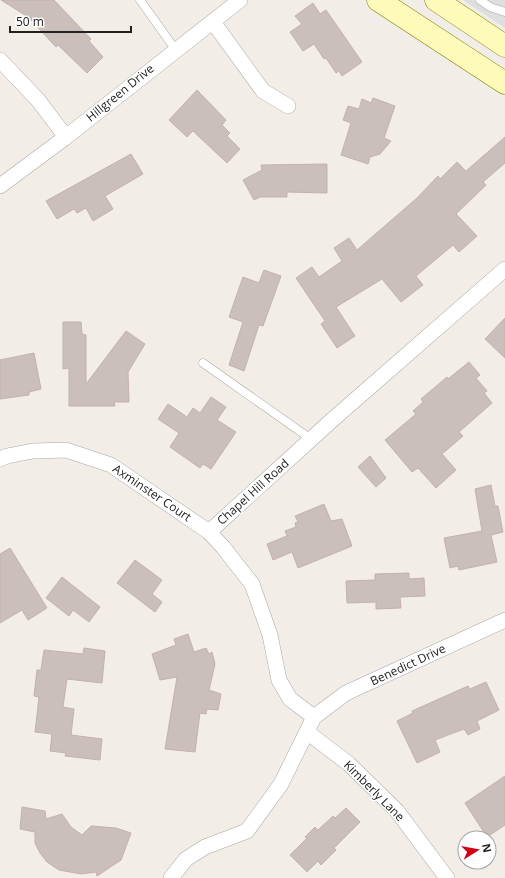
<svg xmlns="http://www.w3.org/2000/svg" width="505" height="878" font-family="'Open Sans',sans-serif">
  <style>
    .residential { fill: #dfdede }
    .building { fill: #cabfba; stroke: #c4b2a9 }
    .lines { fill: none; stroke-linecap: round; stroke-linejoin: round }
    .service-casing { stroke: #a8a8a8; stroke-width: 9 }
    .minor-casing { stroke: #a8a8a8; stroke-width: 16 }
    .secondary-casing { stroke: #7e8000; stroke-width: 23 }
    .service { stroke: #fff; stroke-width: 8 }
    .minor { stroke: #fff; stroke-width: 15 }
    .secondary { stroke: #fdfaba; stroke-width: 22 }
    .labels { text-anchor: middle; stroke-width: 3; stroke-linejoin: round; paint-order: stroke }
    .street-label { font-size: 12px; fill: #212121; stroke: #fff }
  </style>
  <rect width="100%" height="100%" fill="#f2ede7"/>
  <polygon class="residential" points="463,0 505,0 505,28"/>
  <g class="building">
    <polygon points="1,0 54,0 91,39 89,41 103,57 87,73 58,45 56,47 28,17"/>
    <polygon points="313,3 320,14 326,10 362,62 342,76 339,71 336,73 326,58 324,59 314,44 303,51 290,32 302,24 295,16"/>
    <polygon points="197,90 226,120 222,125 230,133 227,136 240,149 227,163 193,131 187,137 169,120"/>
    <polygon points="373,98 395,106 384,138 391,141 380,154 370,157 368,164 341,155 351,123 343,120 348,106 359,109 362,99 371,103"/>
    <polygon points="505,137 505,163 483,182 486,185 456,214 477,236 459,252 453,245 416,276 423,285 401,302 382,279 336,307 355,336 337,348 321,324 325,321 296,278 312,267 319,277 342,261 334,248 349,238 357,250 417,198 438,176 440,179 457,162 466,171"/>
    <polygon points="131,154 143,174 105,196 113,209 93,221 86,208 77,213 74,209 57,219 46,201"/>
    <polygon points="327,164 327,193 287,192 287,197 260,197 254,200 243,180 262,170 261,165"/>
    <polygon points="264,270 281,276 263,326 259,325 244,371 229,365 243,322 229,317 243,277 259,283"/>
    <polygon points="505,318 505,358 485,339"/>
    <polygon points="63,322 81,322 82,334 86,335 86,384 126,331 145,344 128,372 129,402 114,402 115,406 69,406 69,368 63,369"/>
    <polygon points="34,353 41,389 29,392 29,395 0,399 0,360"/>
    <polygon points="469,362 480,375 476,378 487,391 484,393 492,403 459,432 463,436 442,454 456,470 436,488 418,468 412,472 385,440 416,414 413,411 423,402 421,399 447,377 448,379"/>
    <polygon points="211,397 226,407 217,420 236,432 211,469 203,464 200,468 170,447 179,433 158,419 168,404 187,417 193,408 200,413"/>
    <polygon points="370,456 386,478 376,487 358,467"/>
    <polygon points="491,485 495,506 498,506 503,532 491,535 497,562 459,570 458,566 450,568 444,538 482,531 475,489"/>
    <polygon points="324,504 331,521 342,519 352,546 298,568 292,552 273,560 267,544 287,536 285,531 296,527 295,523 298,522 295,516"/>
    <polygon points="10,548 47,608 28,620 22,610 0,623 0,554"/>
    <polygon points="135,560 162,580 152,594 162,602 155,612 117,583"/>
    <polygon points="409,573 409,579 424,578 425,596 400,597 401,608 376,609 376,602 347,603 346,581 375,580 375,574"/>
    <polygon points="62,577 100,607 89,622 73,610 69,616 46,598"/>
    <polygon points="188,634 194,652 206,648 209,654 212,652 215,664 209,690 221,694 218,710 207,709 206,714 200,713 195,752 165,749 177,677 160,680 152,654 176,645 174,639"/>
    <polygon points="84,648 105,651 102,683 67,679 63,707 74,709 71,735 102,739 100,760 65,756 66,753 50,751 52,734 35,732 39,697 34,696 37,670 41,670 44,650 83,654"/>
    <polygon points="486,682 499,710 477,721 480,729 468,735 464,729 435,740 440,752 417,763 397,721 413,713 412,711 468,686 470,689"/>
    <polygon points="505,776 505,825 487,837 465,803"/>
    <polygon points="22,807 45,811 46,819 62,814 71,827 82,835 91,826 116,828 131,833 121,860 97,876 96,872 81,874 59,870 47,862 40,853 35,843 35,832 20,829"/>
    <polygon points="346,808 360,822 334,848 336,850 321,865 318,861 307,872 290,855 307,838 305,837 315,827 318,830 333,816 335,818"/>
  </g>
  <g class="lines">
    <g class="service-casing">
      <g id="service">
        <polyline points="140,0 175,49"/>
        <polyline points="480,0 490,7 505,12"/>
        <polyline points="203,363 311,439"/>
      </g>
    </g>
    <g class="minor-casing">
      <g id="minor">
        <polyline points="213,22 263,91 288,106"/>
        <polyline points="0,60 38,100 66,137"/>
        <polyline points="0,186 66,137 240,0"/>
        <polyline points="0,459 7,456 33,451 66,450 111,465 209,532 223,547 252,584 270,635 279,680 290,699 314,717"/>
        <polyline points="209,532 331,421 505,269"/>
        <polyline points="307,732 349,764 397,811 447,878"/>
        <polyline points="171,878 186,859 205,847 247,831 281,784 314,717 346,693 505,620"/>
      </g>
    </g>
    <g class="secondary-casing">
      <g id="secondary">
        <polyline points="378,0 505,83"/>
        <polyline points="436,0 505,46"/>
      </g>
    </g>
    <use href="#service" class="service"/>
    <use href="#minor" class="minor"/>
    <use href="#secondary" class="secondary"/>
  </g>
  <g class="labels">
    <g class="street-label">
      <text transform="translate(120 93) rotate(-39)" y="4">Hillgreen Drive</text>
      <text transform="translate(253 492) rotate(-42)" y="4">Chapel Hill Road</text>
      <text transform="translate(152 493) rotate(34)" y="4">Axminster Court</text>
      <text transform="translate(408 665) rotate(-25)" y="4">Benedict Drive</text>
      <text transform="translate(374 791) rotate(45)" y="4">Kimberly Lane</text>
    </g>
  </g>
  <g transform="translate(477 850) rotate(79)"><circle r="19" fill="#ffffff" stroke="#a6a6a6"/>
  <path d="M0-3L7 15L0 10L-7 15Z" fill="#d20013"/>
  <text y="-6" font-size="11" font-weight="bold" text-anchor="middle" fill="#212121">N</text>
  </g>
  <path d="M10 26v6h121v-6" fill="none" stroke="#212121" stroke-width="2"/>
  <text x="16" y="26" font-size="12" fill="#212121" stroke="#ffffff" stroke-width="3" paint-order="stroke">50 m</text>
</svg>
